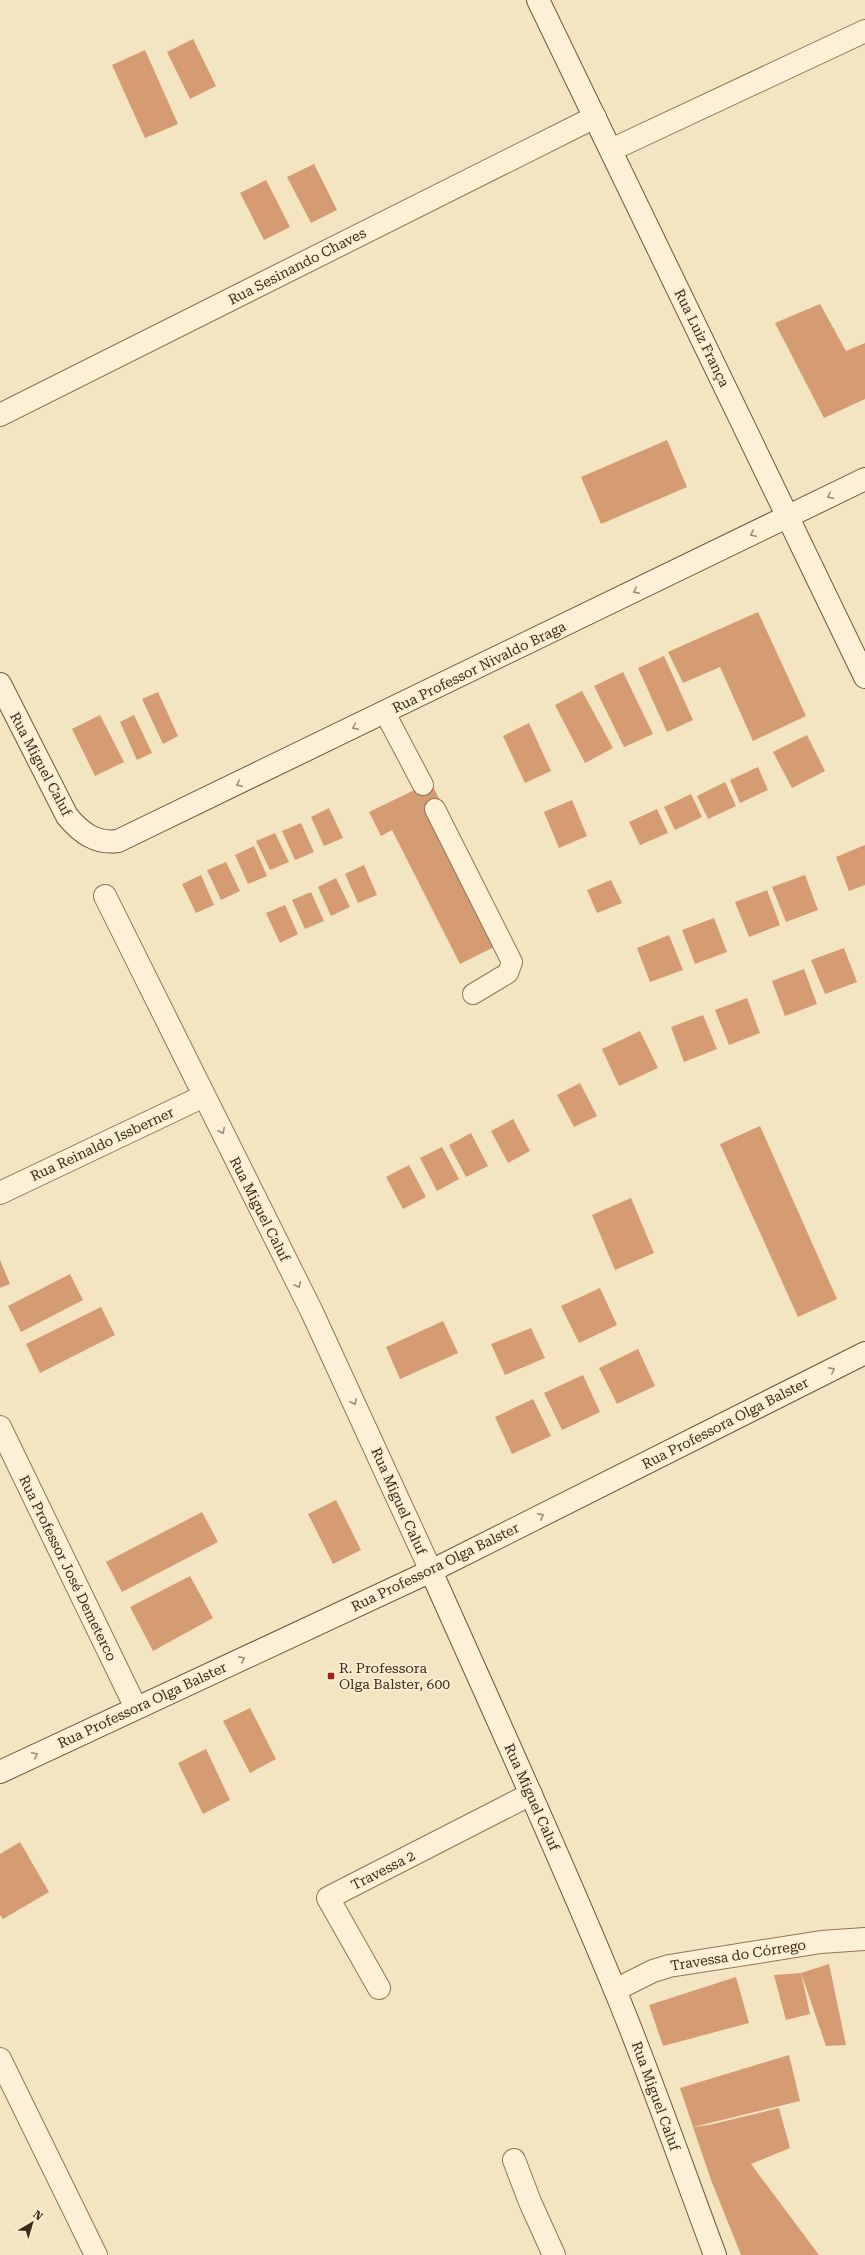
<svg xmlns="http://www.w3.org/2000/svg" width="865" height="2255" font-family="'Roboto Serif',serif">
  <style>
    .building { fill: #d59c73 }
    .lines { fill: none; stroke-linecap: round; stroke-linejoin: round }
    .lane-casing { stroke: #8f7556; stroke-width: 22 }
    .street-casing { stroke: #8f7556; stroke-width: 24 }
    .secondary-casing { stroke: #71553a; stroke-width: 24 }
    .lane { stroke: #fcf1d6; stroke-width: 20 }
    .street { stroke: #fcf1d6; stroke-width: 22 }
    .secondary { stroke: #fcf1d6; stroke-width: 22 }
    .oneway { stroke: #9c8e79 }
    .poi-dot { fill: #a51f20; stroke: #f9eed2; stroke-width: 1.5 }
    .labels { text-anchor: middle; stroke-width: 3.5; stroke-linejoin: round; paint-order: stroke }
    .street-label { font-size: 14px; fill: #3d2c1c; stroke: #f9eed2 }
    .poi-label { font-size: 14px; fill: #3d2c1c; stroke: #f9eed2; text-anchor: start }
  </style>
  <rect width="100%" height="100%" fill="#f3e4c2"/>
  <g class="building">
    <polygon points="193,39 216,86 190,99 167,52"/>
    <polygon points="145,50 178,124 145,138 112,65"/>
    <polygon points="314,164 337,210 311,223 287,177"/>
    <polygon points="266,180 290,227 264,240 240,193"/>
    <polygon points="820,304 846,351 865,343 865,399 824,418 775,323"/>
    <polygon points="667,440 687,487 601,524 581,477"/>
    <polygon points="758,612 806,716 753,741 720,667 683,683 668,652"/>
    <polygon points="664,656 693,720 667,732 638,668"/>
    <polygon points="623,672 653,734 624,747 594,686"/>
    <polygon points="582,691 613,748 585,763 555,705"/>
    <polygon points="158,692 178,736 163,744 142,699"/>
    <polygon points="100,715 124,762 95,776 72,729"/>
    <polygon points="134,715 152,753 137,760 120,722"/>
    <polygon points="529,723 551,771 525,783 503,736"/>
    <polygon points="807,735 825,771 792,788 773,752"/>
    <polygon points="758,767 768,790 740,803 730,780"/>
    <polygon points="431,782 442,805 494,947 460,964 392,830 381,836 369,812"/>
    <polygon points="725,782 736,806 708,819 697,796"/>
    <polygon points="691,794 702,817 675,830 664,807"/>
    <polygon points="572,800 587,836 559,848 544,812"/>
    <polygon points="329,808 343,838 324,846 311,817"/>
    <polygon points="657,809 668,833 640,845 629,822"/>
    <polygon points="301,823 314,852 295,860 282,831"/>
    <polygon points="275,833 289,862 270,870 256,841"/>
    <polygon points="865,845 865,885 849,891 836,857"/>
    <polygon points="254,846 267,876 248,884 235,855"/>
    <polygon points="226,862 240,891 221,900 207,870"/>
    <polygon points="364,865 377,895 358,903 345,874"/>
    <polygon points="201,875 214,905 196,913 182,884"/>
    <polygon points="805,875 818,910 786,922 772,887"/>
    <polygon points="336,878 350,907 331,916 318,887"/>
    <polygon points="611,880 622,903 597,913 587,890"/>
    <polygon points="767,890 780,925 749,937 735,902"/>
    <polygon points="311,892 324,921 305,929 292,900"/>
    <polygon points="285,905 298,934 280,943 266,913"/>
    <polygon points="714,918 727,952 695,964 682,930"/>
    <polygon points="669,935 683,970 650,982 637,948"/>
    <polygon points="844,948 857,982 825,994 811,960"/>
    <polygon points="804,969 817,1004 785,1016 772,981"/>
    <polygon points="747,998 760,1033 729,1045 715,1010"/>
    <polygon points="703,1015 717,1049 684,1062 671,1027"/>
    <polygon points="640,1031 658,1068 619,1086 602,1049"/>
    <polygon points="580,1083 597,1116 574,1127 557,1095"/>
    <polygon points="513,1119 530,1151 508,1163 491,1131"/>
    <polygon points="760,1126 837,1299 798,1317 720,1144"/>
    <polygon points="471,1133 488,1166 466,1177 449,1145"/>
    <polygon points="442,1147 459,1179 437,1191 420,1158"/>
    <polygon points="409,1165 426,1197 403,1209 386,1177"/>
    <polygon points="631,1198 654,1253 615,1270 592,1215"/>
    <polygon points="0,1260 10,1284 0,1288"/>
    <polygon points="70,1274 83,1300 21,1332 8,1306"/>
    <polygon points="600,1288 617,1325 579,1343 561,1306"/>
    <polygon points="101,1307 115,1335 40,1373 26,1344"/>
    <polygon points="443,1321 458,1353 400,1379 386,1347"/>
    <polygon points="531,1328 545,1358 505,1375 491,1344"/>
    <polygon points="638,1349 655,1386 617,1404 599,1368"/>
    <polygon points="583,1375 600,1412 562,1430 544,1393"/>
    <polygon points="533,1399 551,1436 512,1454 495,1417"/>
    <polygon points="336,1500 361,1550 333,1564 308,1514"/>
    <polygon points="202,1512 218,1542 122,1592 106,1562"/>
    <polygon points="190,1576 213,1618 153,1651 130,1607"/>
    <polygon points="250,1708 276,1759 250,1773 223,1721"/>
    <polygon points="206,1749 230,1800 203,1814 178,1763"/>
    <polygon points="20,1842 49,1892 3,1919 0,1915 0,1854"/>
    <polygon points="829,1964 846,2045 826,2046 801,1973"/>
    <polygon points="801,1973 810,2014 786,2020 774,1975"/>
    <polygon points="736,1977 749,2023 663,2046 649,2005"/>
    <polygon points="789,2055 800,2101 693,2127 680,2088"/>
    <polygon points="779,2108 790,2148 751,2164 819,2255 741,2255 711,2180 693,2127 709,2125"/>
  </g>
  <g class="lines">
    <g class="lane-casing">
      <g id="lane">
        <polyline points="385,713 423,785"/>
        <polyline points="435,809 512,962 508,973 473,994"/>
      </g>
    </g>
    <g class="street-casing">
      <g id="street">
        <polyline points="611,150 865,31"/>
        <polyline points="0,415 595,117"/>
        <polyline points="105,896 312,1312 431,1571"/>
        <polyline points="0,1193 204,1096"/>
        <polyline points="0,1427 136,1708"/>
        <polyline points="379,1988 328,1898 531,1794"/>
        <polyline points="615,1990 653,1971 669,1966 821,1942 865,1939"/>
        <polyline points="0,2059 96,2255"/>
        <polyline points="514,2160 530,2202 554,2255"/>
      </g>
    </g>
    <g class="secondary-casing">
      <g id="secondary">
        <polyline points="538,0 865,677"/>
        <path d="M0 684 67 816C81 833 96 844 118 841L865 479"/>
        <path d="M431 1571C493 1710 557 1849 615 1990 651 2077 682 2167 715 2255"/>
        <polyline points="0,1772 431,1571 865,1353"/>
      </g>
    </g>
    <use href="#lane" class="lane"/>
    <use href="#street" class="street"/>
    <use href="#secondary" class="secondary"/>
  </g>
  <defs><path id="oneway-chevron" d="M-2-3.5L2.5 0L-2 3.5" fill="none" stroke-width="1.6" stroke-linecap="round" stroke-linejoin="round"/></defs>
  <g class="oneway">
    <use href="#oneway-chevron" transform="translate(830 496) rotate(154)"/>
    <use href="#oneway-chevron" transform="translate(753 534) rotate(154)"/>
    <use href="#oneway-chevron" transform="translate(636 591) rotate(154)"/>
    <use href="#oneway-chevron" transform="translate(355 727) rotate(154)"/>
    <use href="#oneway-chevron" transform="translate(239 784) rotate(154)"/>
    <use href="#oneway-chevron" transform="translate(222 1131) rotate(63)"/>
    <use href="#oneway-chevron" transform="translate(298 1285) rotate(64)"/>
    <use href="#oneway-chevron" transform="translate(832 1370) rotate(-27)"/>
    <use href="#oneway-chevron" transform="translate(354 1402) rotate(65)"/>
    <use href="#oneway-chevron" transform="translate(541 1516) rotate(-27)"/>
    <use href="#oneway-chevron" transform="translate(242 1659) rotate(-25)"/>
    <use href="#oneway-chevron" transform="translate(35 1755) rotate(-25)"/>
  </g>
  <rect class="poi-dot" x="327" y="1672" width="8" height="8" rx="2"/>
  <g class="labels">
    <g class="street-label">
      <text transform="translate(297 266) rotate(-27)" y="5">Rua Sesinando Chaves</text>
      <text transform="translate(702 338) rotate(64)" y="5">Rua Luiz França</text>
      <text transform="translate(479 667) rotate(-26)" y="5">Rua Professor Nivaldo Braga</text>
      <text transform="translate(41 764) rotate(62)" y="5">Rua Miguel Caluf</text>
      <text transform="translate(102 1144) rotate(-25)" y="5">Rua Reinaldo Issberner</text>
      <text transform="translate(260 1209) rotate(63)" y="5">Rua Miguel Caluf</text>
      <text transform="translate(725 1423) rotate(-27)" y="5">Rua Professora Olga Balster</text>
      <text transform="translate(399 1501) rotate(66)" y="5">Rua Miguel Caluf</text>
      <text transform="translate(435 1567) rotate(-26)" y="5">Rua Professora Olga Balster</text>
      <text transform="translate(68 1568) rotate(64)" y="5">Rua Professor José Demeterco</text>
      <text transform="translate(142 1705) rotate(-25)" y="5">Rua Professora Olga Balster</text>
      <text transform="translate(532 1797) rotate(66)" y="5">Rua Miguel Caluf</text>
      <text transform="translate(383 1870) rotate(-27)" y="5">Travessa 2</text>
      <text transform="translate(738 1955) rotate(-9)" y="5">Travessa do Córrego</text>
      <text transform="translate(656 2096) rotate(70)" y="5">Rua Miguel Caluf</text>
    </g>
    <g class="poi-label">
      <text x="339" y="1673">R. Professora<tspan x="339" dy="16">Olga Balster, 600</tspan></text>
    </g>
  </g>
  <g transform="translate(32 2223) rotate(38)" stroke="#f9eed2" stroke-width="3" paint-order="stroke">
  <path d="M0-3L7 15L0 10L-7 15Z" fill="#3d2c1c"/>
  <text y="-6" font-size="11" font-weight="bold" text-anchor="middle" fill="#3d2c1c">N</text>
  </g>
</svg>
